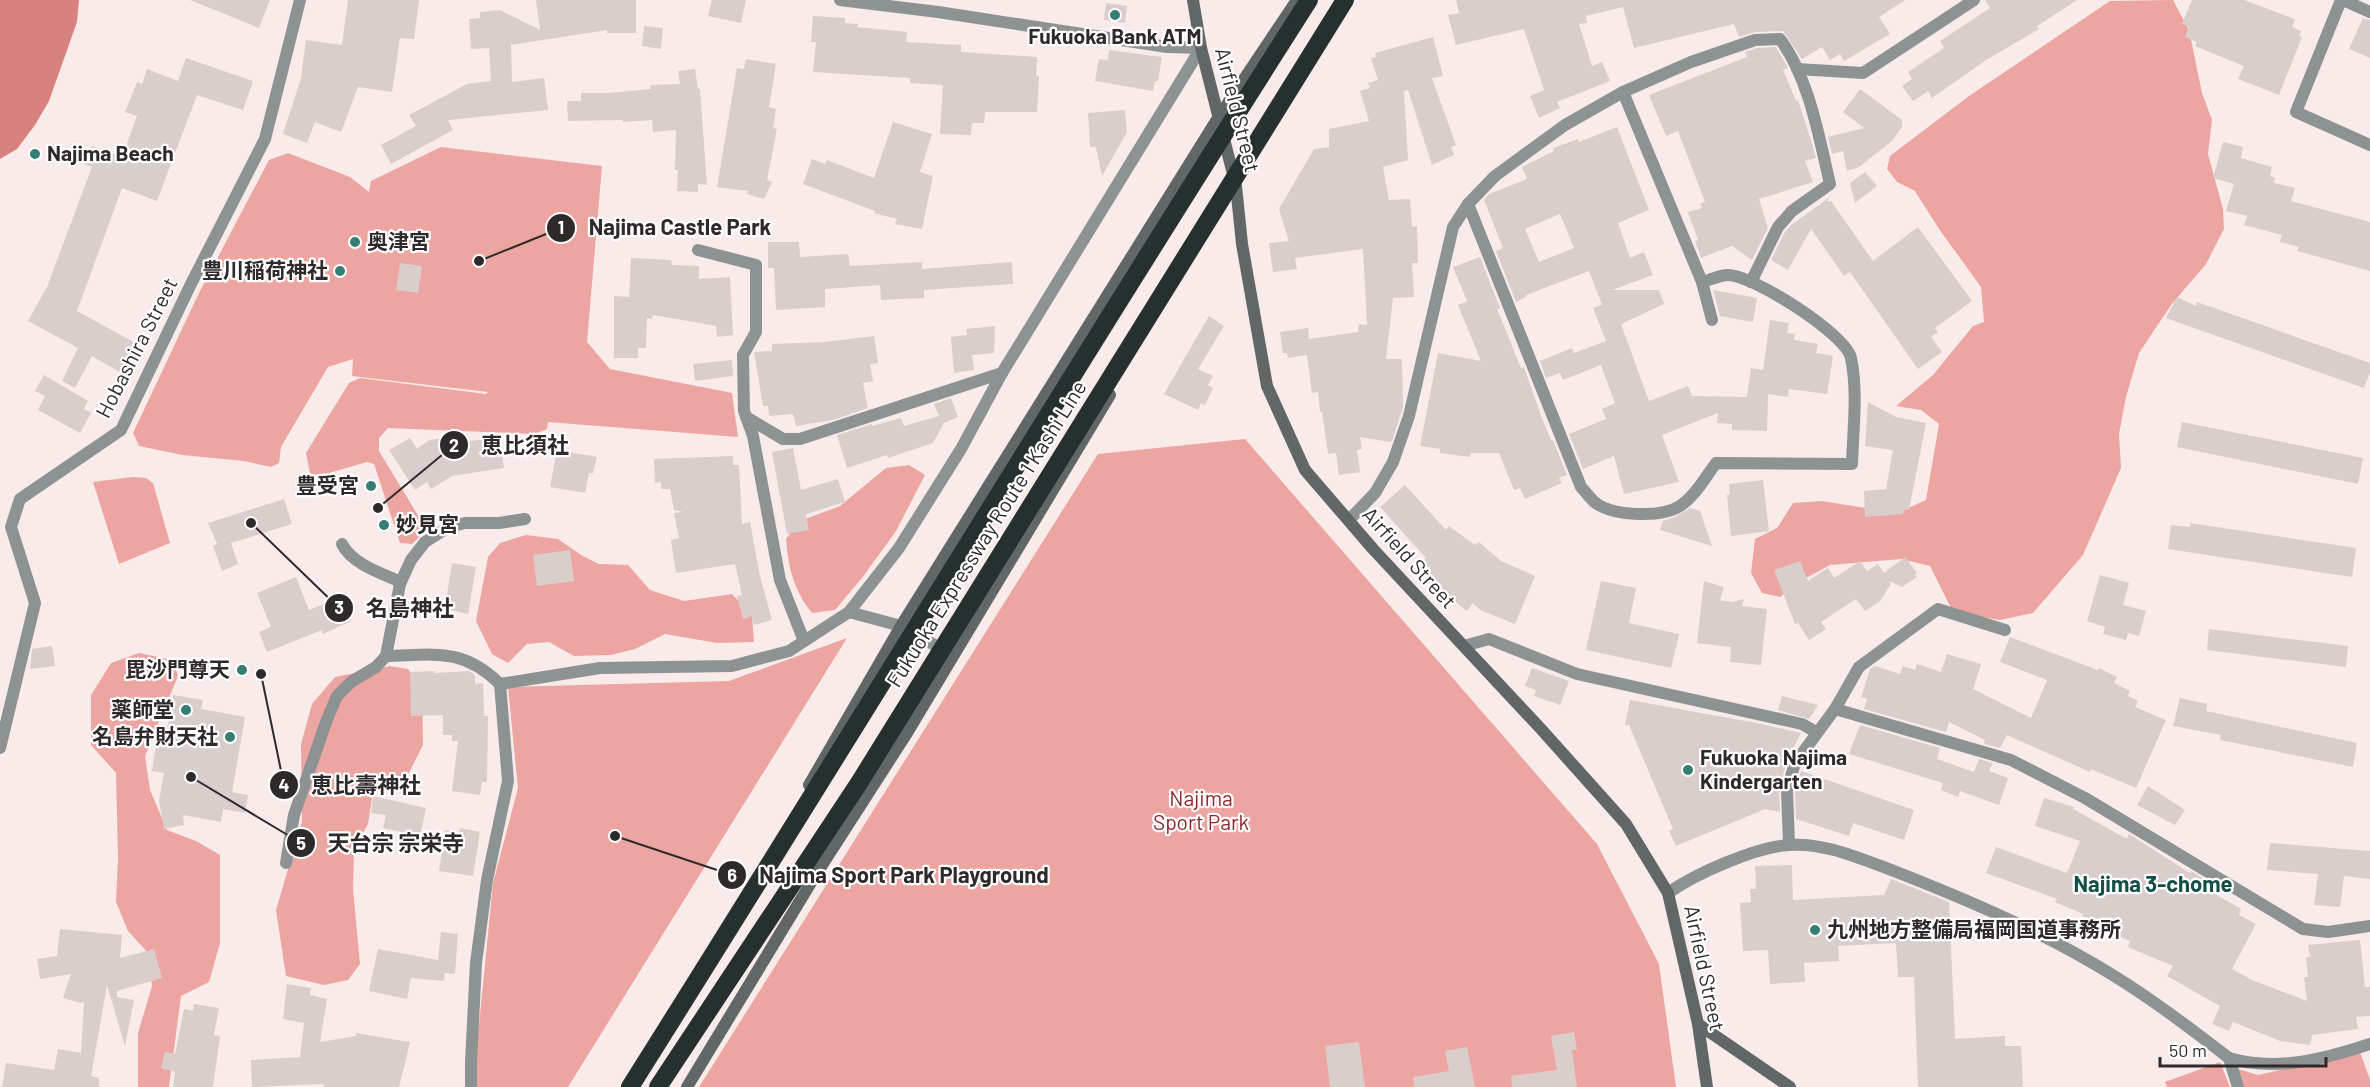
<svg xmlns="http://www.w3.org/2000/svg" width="2370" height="1087" font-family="Barlow,'Noto Sans JP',sans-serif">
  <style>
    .green { fill: #eda5a1 }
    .water { fill: #d8827f }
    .building { fill: #dacecd; fill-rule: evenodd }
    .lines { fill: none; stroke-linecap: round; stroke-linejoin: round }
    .street { stroke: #8d9392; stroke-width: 12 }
    .secondary { stroke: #606766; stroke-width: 12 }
    .highway-bridge { stroke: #26302f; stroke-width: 18 }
    .poi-dot { fill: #367d74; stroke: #fff; stroke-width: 2 }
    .labels { text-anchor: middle; stroke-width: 4.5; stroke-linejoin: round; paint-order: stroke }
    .poi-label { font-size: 21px; font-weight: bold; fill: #2f2a2a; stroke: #fff; text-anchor: start }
    .street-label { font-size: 21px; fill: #2f2a2a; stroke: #fff }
    .park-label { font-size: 21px; fill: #8c272b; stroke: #fff }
    .neighbourhood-label { font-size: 22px; font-weight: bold; fill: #144f49; stroke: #fff }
    .leader { fill: none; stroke: #2f2a2a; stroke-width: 2 }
    .callout-dot { fill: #2f2a2a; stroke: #fff; stroke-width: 2 }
    .mark-label { font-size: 18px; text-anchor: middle; font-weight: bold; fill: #fff }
    .callout-label { font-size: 22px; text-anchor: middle; font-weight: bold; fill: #2f2a2a; stroke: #fff; stroke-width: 4.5; stroke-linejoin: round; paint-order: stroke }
  </style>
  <rect width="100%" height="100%" fill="#f8ebea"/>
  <g class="green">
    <polygon points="2173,0 2189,30 2202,93 2212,120 2208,154 2223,209 2224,229 2206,264 2171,305 2139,353 2126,397 2119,434 2121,468 2083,555 2033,613 2000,620 1953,612 1930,566 1901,559 1830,565 1804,579 1780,597 1762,593 1751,573 1755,539 1777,528 1793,503 1822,501 1897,513 1926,500 1939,424 1921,410 1896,406 1933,375 1973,326 1984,322 1981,287 1941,232 1915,191 1897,182 1887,169 1890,156 1969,96 2110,1"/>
    <polygon points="441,147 602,166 587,342 610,369 732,393 738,437 548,422 547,429 535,434 388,428 379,438 379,451 425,527 423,533 412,544 400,543 374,464 367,462 315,477 310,474 306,453 349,383 360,378 486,394 488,392 352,376 353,359 328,367 281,447 279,463 271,467 244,461 182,455 139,446 133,433 198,295 269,160 288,153 350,177 369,192 371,181"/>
    <polygon points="1245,439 1597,844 1659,964 1676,1087 699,1087 1098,454"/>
    <path d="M909 465 925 475 896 531 862 578 835 610 812 613C794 591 788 567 786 539L800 521 840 506 886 468Z"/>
    <polygon points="133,477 146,478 153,483 170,543 119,564 93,482"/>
    <polygon points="526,535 558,539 581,555 599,564 628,565 650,590 684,601 732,594 752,615 754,642 717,643 665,634 635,649 611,655 574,656 549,642 527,644 508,663 492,654 476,621 488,557 500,543"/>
    <polygon points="847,638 568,1087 476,1087 475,1066 493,883 518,788 508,687 729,681"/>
    <polygon points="139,653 173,660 178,676 145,756 150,790 167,830 196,841 220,855 220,943 209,982 181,996 169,1087 138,1087 138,1033 152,986 148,953 128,931 116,902 118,858 116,773 91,745 91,695 111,663"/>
    <polygon points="390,666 408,669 422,690 423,745 409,773 373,791 368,824 354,849 353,889 360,964 348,980 324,985 286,976 276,910 302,822 301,744 312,704 335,677"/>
    <polygon points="2360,1052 2370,1080 2370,1087 2242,1087 2235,1068 2258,1075"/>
    <polygon points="2220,1062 2230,1087 2167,1087 2165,1082"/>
  </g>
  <polygon class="water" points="0,0 79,0 77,22 49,101 35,125 17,149 0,159"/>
  <g class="building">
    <polygon points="190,0 270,0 259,28"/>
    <polygon points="348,0 419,0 414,39 400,38 392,92 358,87 341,132 315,122 307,143 283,134 301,78 306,40 342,45"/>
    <polygon points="536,0 636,0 636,33 607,33 607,30 511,45 512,82 544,78 548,110 448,120 453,130 391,164 381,145 416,126 409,115 467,84 491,81 489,48 471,49 469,19 480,18 480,12 500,10 540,30"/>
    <polygon points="712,0 746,0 741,23 708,16"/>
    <polygon points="1456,0 1905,0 1879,17 1890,34 1844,61 1840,54 1830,60 1822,47 1802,59 1783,31 1755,32 1739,37 1734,24 1634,48 1623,7 1586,16 1587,23 1579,24 1592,66 1602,62 1610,81 1557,102 1560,108 1539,118 1530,96 1544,90 1524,29 1456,45 1448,15 1459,13"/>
    <polygon points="1985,0 2077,0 2037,26 2039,29 1986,60 1932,98 1928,91 1913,101 1902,86 1912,79 1908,72 1944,48 1940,41 1990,8"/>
    <polygon points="2192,0 2244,0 2295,19 2292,27 2301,31 2299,36 2302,37 2279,95 2238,79 2244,66 2195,46 2197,42 2185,37 2189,27 2182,24"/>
    <polygon points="1106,3 1127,6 1125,23 1104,20"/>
    <polygon points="813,16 845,18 845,23 858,24 857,27 907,32 906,42 961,45 961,52 1037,57 1036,76 1039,76 1037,112 985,112 984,123 972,123 971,135 940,134 943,85 910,83 910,78 813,72 816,42 811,42"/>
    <polygon points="2363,18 2370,20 2370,58 2349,49"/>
    <polygon points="644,26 663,28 661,49 642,46"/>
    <polygon points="1433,37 1443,76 1432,78 1456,145 1451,147 1454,155 1432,165 1408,90 1404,91 1408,160 1383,167 1389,200 1410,199 1412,227 1417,226 1418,263 1412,263 1414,297 1393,298 1386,359 1402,359 1403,407 1392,441 1389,442 1360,437 1362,449 1357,450 1360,472 1339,475 1336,453 1328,454 1322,411 1320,412 1318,392 1312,393 1307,355 1288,358 1287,353 1283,353 1280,332 1308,328 1309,339 1358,332 1359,324 1367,325 1363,249 1295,258 1297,269 1273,272 1269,243 1289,241 1279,209 1314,149 1329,147 1329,129 1369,121 1360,91 1370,88 1368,83 1378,80 1371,58 1376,57 1375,53"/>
    <polygon points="1776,47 1788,68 1783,70 1796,101 1798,100 1812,144 1816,158 1805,161 1813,182 1759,199 1768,228 1752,260 1732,246 1701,258 1695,241 1698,240 1688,212 1702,208 1700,204 1705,202 1678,131 1666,136 1649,95 1747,57 1745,52 1757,48"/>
    <polygon points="1109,50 1162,57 1158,81 1155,81 1153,91 1095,81 1099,59 1108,60"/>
    <polygon points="186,58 253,81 243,110 197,95 157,201 122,188 77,311 139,345 123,374 92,356 75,388 62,381 78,348 28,321 47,287 92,167 85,165 92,146 122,157 137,116 125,112 137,82 142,84 147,69 178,81"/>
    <polygon points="746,59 776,64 769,107 776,109 773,128 777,129 767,180 772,182 764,199 747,194 748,191 717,187 737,68 744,69"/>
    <polygon points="695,69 698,89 700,89 707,185 698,184 698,192 677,191 678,170 675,170 676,130 653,132 652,120 623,122 622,120 568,121 567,101 581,101 581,93 609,93 651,89 650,85 680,84 678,71"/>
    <polygon points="1860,89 1902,120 1902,127 1892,141 1859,167 1847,171 1843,151 1832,154 1828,137 1864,128 1843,112"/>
    <polygon points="1125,110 1127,132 1102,176 1096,147 1090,147 1088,113"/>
    <polygon points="893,122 932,134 920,172 933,176 922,229 895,224 897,219 874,213 875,211 803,184 812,159 825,164 827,160 874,178"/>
    <path d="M1617 127 1649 210 1618 223 1630 258 1644 252 1653 275 1612 290H1659L1664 304 1621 324 1649 401 1688 386 1692 396 1747 397 1751 368 1763 370 1770 320 1789 323 1787 333 1795 334 1794 340 1818 344 1816 353 1833 356 1827 394 1789 389 1788 397 1768 394 1767 431 1732 430V424L1717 423 1718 413 1662 435 1679 482 1624 494 1614 456 1583 469 1569 434 1606 419 1602 409 1615 403 1601 365 1563 380 1560 373 1546 378 1540 361 1572 348 1574 353 1606 341 1593 308 1602 305 1589 271 1526 295V297L1516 302 1496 251 1503 248 1484 200 1489 194 1527 179 1522 167 1554 151 1553 148 1578 139 1579 142ZM1560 214 1574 248 1539 262 1525 229Z"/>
    <polygon points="2223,142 2243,147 2241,158 2272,167 2270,176 2275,178 2274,183 2295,188 2291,201 2370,222 2370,271 2297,251 2299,247 2280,242 2282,235 2244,225 2247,216 2226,211 2234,184 2213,178"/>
    <polygon points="1865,172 1877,186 1855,203 1850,183"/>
    <polygon points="1830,197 1827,202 1831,201 1873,261 1918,227 1972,301 1935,328 1938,332 1931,337 1942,352 1918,369 1850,272 1844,276 1811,229 1788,270 1771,260 1785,232 1791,225"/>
    <polygon points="768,242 799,242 800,257 848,254 850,266 922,262 922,269 1012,262 1013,284 924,290 924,298 881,300 880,285 825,289 825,307 776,310 774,268 768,268"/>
    <polygon points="1480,257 1500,308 1497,309 1521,368 1524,367 1543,421 1551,440 1553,440 1567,475 1559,478 1562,483 1525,499 1520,488 1514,490 1499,453 1471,453 1470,457 1440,453 1440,449 1420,446 1438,353 1481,361 1458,305 1467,301 1453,267"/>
    <polygon points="631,258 671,260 672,265 699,266 699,279 730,277 733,335 717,337 716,326 653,315 652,319 647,318 646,348 638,348 638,358 614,358 614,296 629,297"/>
    <polygon points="400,263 422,266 418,293 396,290"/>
    <polygon points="1713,290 1757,298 1753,322 1720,316"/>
    <polygon points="2177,297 2196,306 2197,302 2370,363 2370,372 2364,388 2166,318"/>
    <polygon points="1209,316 1224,326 1198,369 1213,376 1208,385 1213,388 1205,405 1201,403 1198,410 1164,394"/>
    <polygon points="995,326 994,353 972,355 974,370 954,373 951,337 967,335 966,329"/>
    <polygon points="874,336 878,363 870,364 873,381 863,383 868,408 833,420 796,426 793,414 769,416 768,406 763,406 754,352 772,351 772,344 825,342"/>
    <polygon points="732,360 733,376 695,381 693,364"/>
    <polygon points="44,375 88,401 84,409 91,413 80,433 38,410 45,396 35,391"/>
    <polygon points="951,398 958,417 944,423 933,443 888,458 887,455 847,468 837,435 872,424 872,426 901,418 904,426 939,416 934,404"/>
    <polygon points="1868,402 1896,417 1926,423 1909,510 1904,509 1903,514 1865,517 1864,491 1886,489 1893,450 1865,446"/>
    <polygon points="2182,422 2363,458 2358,484 2177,447"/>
    <polygon points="464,436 464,442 500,437 504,468 452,476 431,489 427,482 415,490 389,450 410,438 417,449 429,440"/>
    <polygon points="793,448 801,490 838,479 845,502 806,514 809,530 787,534 772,452"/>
    <polygon points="557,450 597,457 593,473 589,473 585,493 550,487"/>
    <polygon points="733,456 733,465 739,465 742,524 750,522 760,576 772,620 754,625 752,616 743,619 737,596 742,595 735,564 676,573 671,540 679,538 674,513 683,512 674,510 670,489 661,489 661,482 655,483 654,459"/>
    <polygon points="1763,480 1769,531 1731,536 1727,495 1730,494 1729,484"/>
    <polygon points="1405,485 1446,530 1449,526 1475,545 1479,542 1501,561 1535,576 1515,624 1480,610 1473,603 1467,611 1447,595 1422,563 1426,558 1380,507"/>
    <polygon points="284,499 292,524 231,543 238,564 222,571 213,546 217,544 208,523"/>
    <polygon points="1690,508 1700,511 1712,546 1660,530 1663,521 1675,517"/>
    <polygon points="2190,523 2356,548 2352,577 2168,549 2171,525 2190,527"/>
    <polygon points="570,550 574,581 537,586 533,555"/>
    <polygon points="1905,557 1917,573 1915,575 1917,577 1902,587 1889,581 1891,584 1880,601 1865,611 1856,599 1821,622 1826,629 1809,640 1798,623 1795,624 1774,570 1800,561 1808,581 1828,568 1834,578 1860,561 1867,571 1878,564 1884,573"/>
    <polygon points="452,563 476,567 468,614 450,610 451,602 446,601"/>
    <polygon points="2100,575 2129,583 2123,605 2146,611 2139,636 2128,633 2126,640 2103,634 2105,627 2087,621"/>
    <polygon points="296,577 309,610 336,599 338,603 342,601 351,621 323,634 322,630 267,652 259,632 271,627 257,593"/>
    <polygon points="1601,581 1636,588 1629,623 1679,634 1671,668 1586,650"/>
    <polygon points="1704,581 1724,587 1720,600 1732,602 1744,599 1742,606 1767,609 1761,665 1730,662 1731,647 1697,643"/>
    <polygon points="2209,629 2348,646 2346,667 2207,650"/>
    <polygon points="2010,637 2098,670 2099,668 2117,677 2114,683 2130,691 2128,696 2138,701 2135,707 2166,720 2136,788 2091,769 2090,772 2007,735 2000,748 1984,744 1985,740 1949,722 1946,732 1864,709 1867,699 1861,697 1870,669 1875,666 1900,674 1903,666 1915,670 1917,664 1941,672 1947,654 1981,664 1973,689 2031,718 2047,680 2000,662"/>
    <polygon points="52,646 55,666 30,669 32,649"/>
    <polygon points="1532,668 1569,681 1560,705 1534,696 1536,690 1525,686"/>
    <polygon points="435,671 435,673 469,671 475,675 475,684 483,683 484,716 488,716 487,782 482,782 480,795 452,791 458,741 452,741 452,735 443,735 443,715 411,716 410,672"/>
    <polygon points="173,695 203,700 201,709 245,717 232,792 248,795 245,813 223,809 221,822 183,815 184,825 164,829 159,801 164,773 152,771 157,739 165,740"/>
    <polygon points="1782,696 1818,705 1809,719 1778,710"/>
    <polygon points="2180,698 2207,704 2206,711 2357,743 2353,767 2220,740 2221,735 2173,726"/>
    <polygon points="1630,700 1757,723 1801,733 1787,761 1779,788 1780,812 1765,809 1676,846 1669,831 1673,829 1629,725 1625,725"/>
    <polygon points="1860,725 1940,748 1937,759 1974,772 1979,759 1993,763 1989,771 2008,778 1999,805 1960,791 1958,797 1941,790 1943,783 1849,754"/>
    <polygon points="1801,771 1914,810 1904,840 1853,823 1849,836 1796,819 1795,791"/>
    <polygon points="2148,786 2185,810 2175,825 2137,805"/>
    <polygon points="373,796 426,808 420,836 383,828 386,815 371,813"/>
    <polygon points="2044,798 2074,807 2073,809 2127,839 2129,834 2190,873 2191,871 2207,881 2203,887 2241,909 2239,915 2256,924 2232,969 2252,980 2307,1001 2304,977 2308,977 2306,957 2310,957 2308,945 2360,940 2365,987 2370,987 2370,1016 2356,1017 2358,1029 2312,1035 2310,1045 2280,1041 2233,1022 2229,1031 2212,1024 2220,1006 2167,976 2173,966 2128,947 2130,941 2105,931 2107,925 2082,916 2083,914 2055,902 2057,899 1986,873 1996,847 2067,873 2080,841 2035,826"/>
    <polygon points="460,828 480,832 473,876 439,871 445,830 459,832"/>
    <polygon points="2270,843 2370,851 2370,879 2344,876 2340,907 2314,905 2318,874 2267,870"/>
    <polygon points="1792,865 1793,900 1884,895 1891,879 1949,902 1955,1039 2005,1036 2005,1046 2021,1046 2023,1087 1918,1087 1914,977 1898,977 1896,943 1838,946 1839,961 1804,963 1805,982 1770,984 1768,950 1743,951 1740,903 1751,902 1750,889 1756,889 1755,866"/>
    <polygon points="60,929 122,935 120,958 154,949 162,978 117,991 117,997 134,1000 125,1046 107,985 91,1076 99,1078 99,1087 2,1087 6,1063 54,1070 58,1049 81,1053 84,1002 80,1003 63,998 71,974 40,979 37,959 57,956"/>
    <polygon points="441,932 458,934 455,974 445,973 444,981 411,978 407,999 369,991 378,949 438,960"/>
    <polygon points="287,984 311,988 310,995 327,999 320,1042 356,1036 356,1033 410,1042 399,1087 324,1087 323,1084 252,1087 251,1060 300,1057 304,1023 283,1019"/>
    <polygon points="194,1004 219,1008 214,1035 220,1036 213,1087 173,1087 175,1072 161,1068 165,1052 175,1054 184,1009 193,1011"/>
    <polygon points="1574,1032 1577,1050 1572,1050 1577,1087 1512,1087 1511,1076 1557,1070 1551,1036"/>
    <polygon points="1359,1042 1365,1087 1330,1087 1325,1046"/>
    <polygon points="1467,1047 1475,1087 1414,1087 1413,1077 1449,1071 1445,1051"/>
  </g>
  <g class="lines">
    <g class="street">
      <polyline points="2341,0 2296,112 2370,145"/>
      <polyline points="2343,0 2370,12"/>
      <polyline points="1797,69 1863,73 1974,0"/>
      <polyline points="1623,92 1702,282 1712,320"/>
      <path d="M1468 204 1581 487C1586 492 1591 500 1597 504 1616 516 1661 518 1680 506 1695 496 1705 478 1716 463L1852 464C1853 430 1858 392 1851 358 1846 334 1753 275 1728 275 1720 275 1710 280 1702 282"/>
      <polyline points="698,250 756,265 756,332 743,355 744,411 753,436 780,580 804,641"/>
      <polyline points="746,417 783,439 800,439 1002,373"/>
      <path d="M1349 520 1375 493 1393 462 1409 416 1453 227 1468 204 1495 176 1565 125 1623 92 1691 62 1755 40 1780 39C1809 78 1819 137 1830 184L1792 211 1778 227 1751 282"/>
      <path d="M342 544C352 564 381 573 401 582"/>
      <polyline points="849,612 901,626 947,652"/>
      <polyline points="1464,646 1489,639 1577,674 1802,724 1816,732"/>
      <path d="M386 656C435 655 462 647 500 684"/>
      <polyline points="1835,709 1859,667 1938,609 2005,630"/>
      <polyline points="0,748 35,603 11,527 20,499 121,430 190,286 265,139 300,0"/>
      <polyline points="1789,845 1787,790 1795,763 1835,709 2011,760 2085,798 2303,929 2328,932 2370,926"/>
      <polyline points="286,863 294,815 326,722 337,696 351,682 376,667 386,656 400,584 411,560 425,542 449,527 465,523 499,523 525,519"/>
      <path d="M1668 893C1695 874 1755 847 1789 845 1824 842 1861 859 1894 871 1968 900 2043 932 2111 974 2152 999 2191 1029 2229 1058 2276 1072 2325 1059 2370 1044"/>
      <polyline points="2229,1058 2238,1087"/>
      <polyline points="471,1087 471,1062 476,963 487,880 508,781 500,684 600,668 732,666 789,651 849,612 899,548 961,449 1002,373 1201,48 1167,47 938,12 840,0"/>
    </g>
    <g class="secondary">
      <polyline points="1193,0 1201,48 1236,186 1242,244 1267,386 1305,470 1373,549 1541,729 1626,824 1668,893 1698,1024 1707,1087"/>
      <polyline points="809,785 901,626 1218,118 1297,0"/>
      <polyline points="1698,1024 1790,1087"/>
      <polyline points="687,1087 815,876 907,733 1110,395"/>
    </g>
    <g class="highway-bridge">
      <path d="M630 1087C858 725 1079 360 1309 0"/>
      <polyline points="658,1087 859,783 1345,0"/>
    </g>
  </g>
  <g class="poi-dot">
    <circle cx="1115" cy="15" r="6"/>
    <circle cx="35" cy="154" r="6"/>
    <circle cx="355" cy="242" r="6"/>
    <circle cx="340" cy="271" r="6"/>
    <circle cx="371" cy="486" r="6"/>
    <circle cx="384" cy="525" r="6"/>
    <circle cx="242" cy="670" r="6"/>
    <circle cx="186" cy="710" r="6"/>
    <circle cx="230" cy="737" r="6"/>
    <circle cx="1688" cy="770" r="6"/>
    <circle cx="1815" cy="930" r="6"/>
  </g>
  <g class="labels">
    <g class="poi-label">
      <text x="1115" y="44" text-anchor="middle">Fukuoka Bank ATM</text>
      <text x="47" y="161">Najima Beach</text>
      <text x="367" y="249">奥津宮</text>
      <text x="328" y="278" text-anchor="end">豊川稲荷神社</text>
      <text x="359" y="493" text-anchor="end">豊受宮</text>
      <text x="396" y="532">妙見宮</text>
      <text x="230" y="677" text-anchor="end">毘沙門尊天</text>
      <text x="174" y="717" text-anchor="end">薬師堂</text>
      <text x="218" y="744" text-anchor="end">名島弁財天社</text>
      <text x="1700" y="765">Fukuoka Najima<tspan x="1700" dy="24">Kindergarten</tspan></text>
      <text x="1827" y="937">九州地方整備局福岡国道事務所</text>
    </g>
    <g class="street-label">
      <text transform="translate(1237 110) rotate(76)" y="7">Airfield Street</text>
      <text transform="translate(137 348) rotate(-63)" y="7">Hobashira Street</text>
      <text transform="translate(987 534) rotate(-58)" y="7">Fukuoka Expressway Route 1 Kashi Line</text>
      <text transform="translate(1409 558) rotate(48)" y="7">Airfield Street</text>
      <text transform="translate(1704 968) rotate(78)" y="7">Airfield Street</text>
    </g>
    <g class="park-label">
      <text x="1201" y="806">Najima<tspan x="1201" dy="24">Sport Park</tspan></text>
    </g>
    <g class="neighbourhood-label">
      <text x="2153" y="892">Najima 3-chome</text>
    </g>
  </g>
  <path class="leader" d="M479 261L561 228M378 508L454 445M251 523L339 608M261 674L284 785M191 777L301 843M615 836L732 875"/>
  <g class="callout-dot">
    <circle cx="479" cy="261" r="6"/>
    <circle cx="378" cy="508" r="6"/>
    <circle cx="251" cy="523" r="6"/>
    <circle cx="261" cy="674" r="6"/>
    <circle cx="191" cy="777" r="6"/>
    <circle cx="615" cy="836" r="6"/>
    <circle cx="561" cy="228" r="15"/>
    <circle cx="454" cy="445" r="15"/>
    <circle cx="339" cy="608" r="15"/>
    <circle cx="284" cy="785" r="15"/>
    <circle cx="301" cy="843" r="15"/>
    <circle cx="732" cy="875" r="15"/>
  </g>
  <g class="mark-label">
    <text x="561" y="234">1</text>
    <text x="454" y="452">2</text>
    <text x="339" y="614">3</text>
    <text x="284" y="792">4</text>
    <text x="301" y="850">5</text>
    <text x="732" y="882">6</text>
  </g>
  <g class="callout-label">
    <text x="680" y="235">Najima Castle Park</text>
    <text x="525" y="453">恵比須社</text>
    <text x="410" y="616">名島神社</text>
    <text x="366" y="793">恵比壽神社</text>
    <text x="396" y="851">天台宗 宗栄寺</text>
    <text x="904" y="883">Najima Sport Park Playground</text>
  </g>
  <path d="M2160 1057v9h166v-9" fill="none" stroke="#2f2a2a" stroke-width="3"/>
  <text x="2169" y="1057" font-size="18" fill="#2f2a2a" stroke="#ffffff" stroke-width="4.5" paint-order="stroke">50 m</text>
</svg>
